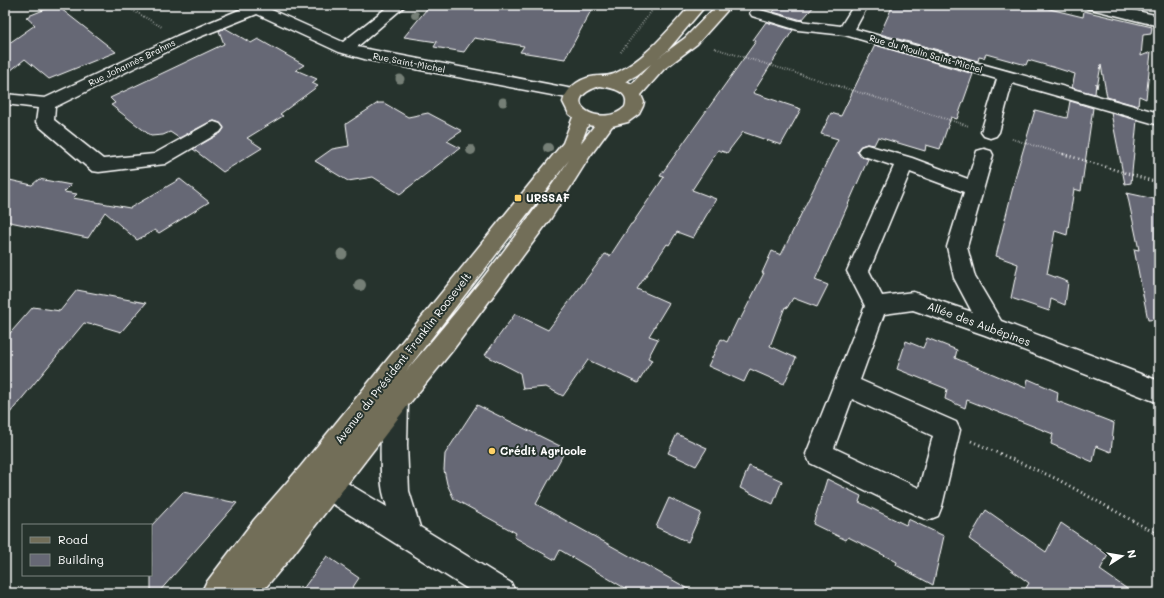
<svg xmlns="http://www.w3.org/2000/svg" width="1164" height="598" font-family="Mali,sans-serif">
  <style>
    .building { fill: #666875; stroke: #fff }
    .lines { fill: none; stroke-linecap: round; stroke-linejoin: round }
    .minor-casing { stroke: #fff; stroke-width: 3 }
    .major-casing { stroke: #fff; stroke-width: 3 }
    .path-far2 { stroke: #fff; stroke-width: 2; stroke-dasharray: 0.5 2; stroke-linecap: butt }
    .path-far1 { stroke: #fff; stroke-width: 2.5; stroke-dasharray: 1 3; stroke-linecap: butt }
    .path { stroke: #fff; stroke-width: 3; stroke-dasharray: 1 3.5; stroke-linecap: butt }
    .minor { fill: #26332d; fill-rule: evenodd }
    .major { fill: #726e59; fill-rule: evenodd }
    .tree { fill: #757f76 }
    .poi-dot { fill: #ffd166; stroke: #26332d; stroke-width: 1.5 }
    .labels { text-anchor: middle; stroke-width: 4; stroke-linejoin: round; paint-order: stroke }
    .far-street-label { font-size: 9px; fill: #fff; stroke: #26332d }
    .poi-label { font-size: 11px; font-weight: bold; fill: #fff; stroke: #26332d; text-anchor: start }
    .street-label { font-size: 11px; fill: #fff; stroke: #26332d }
  </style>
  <rect width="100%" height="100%" fill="#26332d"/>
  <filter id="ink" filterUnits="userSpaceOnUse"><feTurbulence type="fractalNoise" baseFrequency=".025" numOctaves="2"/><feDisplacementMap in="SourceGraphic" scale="8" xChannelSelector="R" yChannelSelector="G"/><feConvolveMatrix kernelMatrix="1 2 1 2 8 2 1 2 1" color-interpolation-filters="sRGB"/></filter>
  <g filter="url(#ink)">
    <g class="building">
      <polygon points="56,5 116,52 49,79 25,59 5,75 5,46 35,25 26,17"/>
      <polygon points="430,5 594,5 565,59 520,52 524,46 474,38 464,52 434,47 437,42 404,37"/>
      <polygon points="779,5 815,5 802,20 773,12"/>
      <polygon points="893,5 1033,5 1083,17 1084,11 1152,27 1151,34 1143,35 1141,56 1151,52 1146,99 1139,96 1138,106 1107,97 1101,65 1097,88 1096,83 1095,94 1072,88 1075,74 1056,68 1028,60 1026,65 986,54 984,58 979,57 978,61 880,34"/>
      <polygon points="766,22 793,30 753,93 801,109 781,145 743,132 727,153 718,150 692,190 716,199 693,238 677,232 669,245 667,244 637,289 669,303 649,336 658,339 648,358 652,360 638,383 588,360 563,396 546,387 523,389 520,373 485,355 515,314 548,330 605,254 610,256 631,224 632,224 664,177 660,176 756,41 753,40"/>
      <polygon points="225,28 251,43 258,39 304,65 296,70 317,79 312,83 318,86 280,114 283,116 247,138 262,148 223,172 193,149 221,133 224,128 220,123 214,121 208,123 179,138 170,132 163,135 151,136 111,105 115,103 110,98 224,44 219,31"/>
      <polygon points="875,45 973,74 957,119 951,117 940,149 926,145 925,151 878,137 874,145 867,144 861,146 857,150 860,156 868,159 815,280 828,285 817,307 793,298 787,308 785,307 770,346 796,358 784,384 750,369 744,382 708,366 721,339 727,342 738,319 740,320 764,273 762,273 772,251 781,255 838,139 821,134 831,113 841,116"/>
      <polygon points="1070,101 1093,108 1081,191 1074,189 1067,235 1055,231 1047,274 1068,282 1065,305 1051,299 1049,311 1011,298 1018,264 996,256 1017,171 1035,110 1067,118"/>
      <polygon points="378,103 384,103 408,117 428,113 462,131 447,141 460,148 400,194 373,177 348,181 315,161 332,149 349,146 346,124"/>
      <polygon points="1111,113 1137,120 1131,183 1125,184"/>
      <polygon points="5,179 32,185 39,179 71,185 64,192 77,194 73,198 130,208 180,179 209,202 159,233 155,230 137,240 105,212 88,238 5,221"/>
      <polygon points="1127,193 1159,200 1159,319 1148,320 1134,249 1139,250"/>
      <polygon points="77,290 146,303 121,332 94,324 93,325 84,323 5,419 5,339 33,307 60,311"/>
      <polygon points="927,338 957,350 955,358 1026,388 1028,379 1058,392 1057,401 1114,423 1111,452 1096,446 1093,462 1051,444 1053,434 967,400 965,408 945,399 947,389 897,369 906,341 923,348"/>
      <polygon points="477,405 566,449 536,504 696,593 633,593 560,550 555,560 514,537 516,533 454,499 447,484 444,470 445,454"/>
      <polygon points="677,434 707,448 696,466 668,453"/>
      <polygon points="749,466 782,481 773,504 740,488"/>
      <polygon points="827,479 861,496 859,502 881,513 906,525 908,519 944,536 933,585 896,565 897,562 872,549 848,537 846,540 813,524"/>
      <polygon points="183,492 237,503 158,593 151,593 151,526"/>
      <polygon points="669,498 701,513 688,542 656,527"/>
      <polygon points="986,510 1046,552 1061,523 1108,555 1100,570 1133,593 1023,593 1029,583 969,539"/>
      <polygon points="327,556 359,578 349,593 300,593"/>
    </g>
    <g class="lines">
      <g class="minor-casing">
        <g id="minor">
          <polygon points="251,5 265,5 265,7 343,42 390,5 406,5 357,47 573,89 579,90 581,94 579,98 573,99 368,60 339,52 257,14 187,42 55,107 54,120 103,159 154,154 208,124 214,122 220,124 223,128 220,132 165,164 99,172 92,171 39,126 36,122 38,108 5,104 5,94 45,98 177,36"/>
          <polygon points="854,5 868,5 855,29 1159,113 1159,125 1012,83 999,132 996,136 990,138 984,136 981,132 997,79 845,35 798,30 752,16 750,13 752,10 757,9 799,21 841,26"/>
          <polygon points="1085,5 1111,5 1159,16 1159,26 1087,8"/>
          <path d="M867 145 912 158 968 179 977 151 984 149 991 151 993 155 967 247 975 277 1001 321 1159 381V403L985 335 913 310 884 314 860 380 956 422 960 430 942 506 938 516 928 520 918 516 810 463 806 454 865 306 847 271 894 166 861 155 858 151 861 147ZM910 172 964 192 947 247 954 278 972 312 913 292 882 296 869 271ZM852 399 933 436 919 488 834 448Z"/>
          <path d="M396 390 405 393 408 401 407 445 409 491 420 527 511 583 516 593H474L306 487 302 478 306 469 315 465 324 469 387 507C386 502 384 497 383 492 379 473 380 409 387 393Z"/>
        </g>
      </g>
      <g class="major-casing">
        <path id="major" d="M691 5H706L667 51 658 58 685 38 717 5H732L697 44 664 69 641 95 644 102 643 106 639 114 628 122 612 126 590 156 551 218 452 351 405 409 292 556 261 593H201L206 583 254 520 301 466 563 143 573 117 569 114 563 102C567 86 583 76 600 76 606 76 608 76 614 74 646 59 668 30 691 5ZM651 64 632 84 626 81 637 75ZM600 86C612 88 631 91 625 107 602 130 553 101 600 86ZM588 125 594 126 581 143ZM569 160C520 233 464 304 406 371Z"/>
      </g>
      <g class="path-far2">
        <polyline points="124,5 162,27"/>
        <polyline points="714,48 969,126"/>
        <polyline points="621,52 656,5"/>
        <polyline points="1012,139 1067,155"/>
      </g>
      <polyline class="path-far1" points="1063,154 1159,183"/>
      <g class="path">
        <polyline points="971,441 1057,479 1155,533 1159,505"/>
        <polyline points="1155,533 1159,536"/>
      </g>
      <use href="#minor" class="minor"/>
      <use href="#major" class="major"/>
    </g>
    <g class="tree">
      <circle cx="415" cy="15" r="4"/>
      <circle cx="400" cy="79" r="4.5"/>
      <circle cx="503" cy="102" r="4.5"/>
      <circle cx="548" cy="148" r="5"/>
      <circle cx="471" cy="150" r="5"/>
      <circle cx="342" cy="254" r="5.5"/>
      <circle cx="360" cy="285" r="6"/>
    </g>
  </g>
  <g class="poi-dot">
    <rect x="514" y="194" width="8" height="8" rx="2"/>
    <circle cx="492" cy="451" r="4"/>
  </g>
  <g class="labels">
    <g class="far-street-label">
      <text transform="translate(926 54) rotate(16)" y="3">Rue du Moulin Saint-Michel</text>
      <text transform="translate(132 63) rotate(-26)" y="3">Rue Johannès Brahms</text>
      <text transform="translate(409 63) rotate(11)" y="3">Rue Saint-Michel</text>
    </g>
    <g class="poi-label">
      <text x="526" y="202">URSSAF</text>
      <text x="500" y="455">Crédit Agricole</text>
    </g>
    <g class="street-label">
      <text transform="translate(979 324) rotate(20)" y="4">Allée des Aubépines</text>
      <text transform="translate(403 358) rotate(-52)" y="4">Avenue du Président Franklin Roosevelt</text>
    </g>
  </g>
  <rect width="1164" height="598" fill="none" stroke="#26332d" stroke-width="20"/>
  <rect x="10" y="10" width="1144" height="578" fill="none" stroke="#fff" stroke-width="1.5" filter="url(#ink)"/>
  <rect x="22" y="524" width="130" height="52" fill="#26332d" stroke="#7d8581"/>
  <rect x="30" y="537" width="20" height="6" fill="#726e59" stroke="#7d8581"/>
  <text x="58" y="544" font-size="12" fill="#ffffff">Road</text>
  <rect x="30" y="554" width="20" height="12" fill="#666875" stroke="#7d8581"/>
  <text x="58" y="564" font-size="12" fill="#ffffff">Building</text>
  <g transform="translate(1122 556) rotate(78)" stroke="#26332d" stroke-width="3" paint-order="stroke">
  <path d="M0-3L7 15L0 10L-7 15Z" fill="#ffffff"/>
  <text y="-6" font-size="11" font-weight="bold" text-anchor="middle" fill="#ffffff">N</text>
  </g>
</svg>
